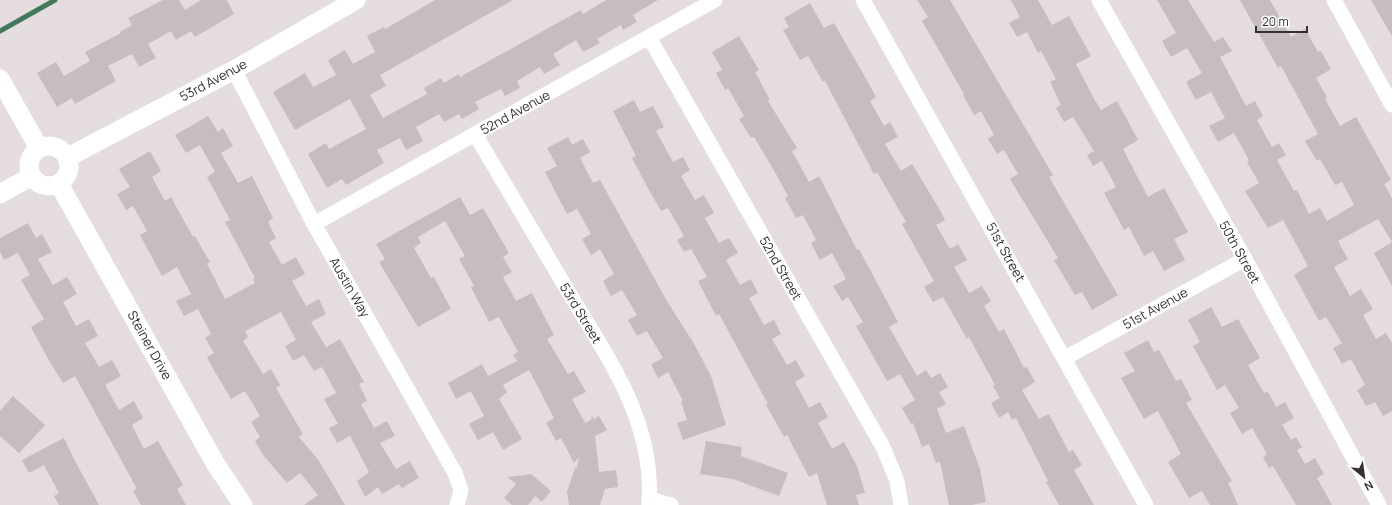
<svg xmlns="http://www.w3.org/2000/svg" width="1392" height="505" font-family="Manrope,sans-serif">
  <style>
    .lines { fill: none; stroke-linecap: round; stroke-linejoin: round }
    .stream { stroke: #407a5a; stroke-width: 5 }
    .building { fill: #c6bdc1 }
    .minor { stroke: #fff; stroke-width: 15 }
    .tertiary { stroke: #fff; stroke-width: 19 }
    .labels { text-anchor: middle; stroke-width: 3.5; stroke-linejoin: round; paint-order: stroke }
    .street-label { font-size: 13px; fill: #343032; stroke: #fff }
  </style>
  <rect width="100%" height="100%" fill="#e5dcdf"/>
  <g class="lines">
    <polyline class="stream" points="0,31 55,0"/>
  </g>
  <g class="building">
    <polygon points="163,0 179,0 185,10 201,0 227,0 234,14 195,37 191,31 176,40 171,31 148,44 156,58 139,67 132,54 108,66 116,81 75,104 72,98 57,107 37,73 56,62 64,76 90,61 85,52 121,33 120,32 132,25 128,18"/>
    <polygon points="435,0 513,0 380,75 386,86 370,95 383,118 427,94 424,88 441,78 444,83 459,74 460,77 581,10 583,14 606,0 658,0 633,15 637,22 623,30 621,25 597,39 600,43 583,52 576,40 553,54 560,65 544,74 540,67 517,81 520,88 505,96 501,89 475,102 479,109 462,119 459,114 444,122 439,114 416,127 423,141 406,150 400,138 377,150 384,163 346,185 342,179 327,188 308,154 326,143 329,149 366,129 350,99 295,130 273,92 305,73 313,87 336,75 328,60 345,50 353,64 375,52 367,36 384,27 385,29"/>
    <polygon points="917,0 950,0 1053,175 1049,177 1118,295 1092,310 1082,292 1075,295 1054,260 1058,258 1010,179 1018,174 1004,150 997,154 988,139 994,135 981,111 974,115 963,95 964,94 922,21 928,17"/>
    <polygon points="1011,0 1038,0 1052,25 1069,16 1091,56 1076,64 1093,97 1101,110 1117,101 1138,140 1123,149 1148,197 1164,188 1188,232 1174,239 1185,260 1164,271 1153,251 1144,256 1129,227 1124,230 1104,193 1116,187 1102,161 1093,166 1087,155 1094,151 1073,117 1064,122 1056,108 1061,105 1050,82 1056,79 1041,51 1038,53 1027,32 1017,37 1009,23 1020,17"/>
    <polygon points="1157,0 1188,0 1214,42 1223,37 1232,51 1220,57 1246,106 1255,101 1263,116 1257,120 1272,147 1279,143 1286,155 1277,160 1294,191 1297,190 1309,214 1320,208 1327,221 1354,205 1342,182 1335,185 1320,159 1317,161 1305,141 1318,134 1281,66 1278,68 1240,0 1270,0 1291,37 1305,29 1318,52 1321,51 1331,69 1316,78 1327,97 1325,99 1340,126 1356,117 1391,180 1384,184 1392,198 1392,286 1374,253 1392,242 1378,219 1338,241 1348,259 1334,267 1350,296 1361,289 1373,309 1363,315 1376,339 1386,333 1392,343 1392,411 1383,416 1375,402 1366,406 1357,390 1365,385 1351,359 1342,364 1333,348 1342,343 1326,317 1319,321 1294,275 1308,266 1283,220 1268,228 1245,191 1259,183 1247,162 1249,160 1234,133 1218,142 1209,126 1225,118 1211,92 1196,100 1186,82 1202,73 1187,48 1171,57 1162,41 1176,33"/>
    <polygon points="1371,0 1392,0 1392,36 1376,9"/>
    <polygon points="810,3 824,28 834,23 868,82 876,97 870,101 884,126 890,122 898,137 885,144 901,171 912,164 937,205 945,220 936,225 950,249 958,244 967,260 954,267 969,293 982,286 991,301 984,306 999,332 1004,329 1024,368 1027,367 1035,382 1022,390 1039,419 1049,414 1069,452 1073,450 1082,465 1074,470 1094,505 1059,505 1046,482 1048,481 1016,418 1012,420 1008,412 999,418 991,403 1000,398 993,386 995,385 969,337 967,339 943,297 933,302 924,287 934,281 902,224 906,222 877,172 874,174 825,81 823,82 808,56 800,60 783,30 789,27 784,18"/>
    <polygon points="739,36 759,70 755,72 770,100 768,101 797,148 792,151 809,182 819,176 857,250 859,249 898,322 889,327 917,376 926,370 931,378 940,373 948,387 939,392 946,404 937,409 946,433 964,426 980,469 986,502 972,505 949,505 940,462 936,463 929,444 922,447 913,423 911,424 902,408 915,400 900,374 887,381 856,326 863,322 848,297 842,301 833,286 846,279 832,253 820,260 811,243 816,240 803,215 796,218 785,198 788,196 776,174 754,137 751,138 739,119 744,116 728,88 725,90 716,73 722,70 712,52"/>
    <polygon points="634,100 640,112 653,106 664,127 656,131 673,162 683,157 690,170 681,176 695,200 704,195 714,213 705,218 719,243 729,238 738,253 726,260 740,285 751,279 758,293 749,298 764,325 774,320 781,334 772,339 787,365 796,360 805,376 795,382 809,408 820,402 828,417 818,423 832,449 844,442 857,466 865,493 856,495 859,505 827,505 817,473 809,477 787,435 784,437 766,405 768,404 719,314 716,316 698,281 707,277 691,249 684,252 677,240 684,236 668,208 661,211 650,192 632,158 636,156 613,111"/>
    <polygon points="208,116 218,132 223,128 233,146 221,153 238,183 252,176 273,218 268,222 276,238 269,242 282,265 296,257 305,274 292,281 306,306 319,299 326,314 311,322 326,347 340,339 364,382 359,384 367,401 361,404 374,428 387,421 395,436 380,443 396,469 410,461 419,478 402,488 399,484 382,494 378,487 365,497 357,481 369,472 350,436 337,443 329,428 338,424 324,399 336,393 322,367 314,371 304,355 293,361 285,346 296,340 281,312 245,331 248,337 243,341 263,374 271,369 280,385 276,388 303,434 299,437 319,461 345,505 304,505 318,495 300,473 287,483 263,455 255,441 260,437 251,422 260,416 245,391 231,399 215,372 207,357 214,353 205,338 211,334 198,309 184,316 176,301 191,294 177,267 162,276 140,235 147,231 133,206 126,210 117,194 130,187 119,169 150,151 161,171 152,177 165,201 171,197 193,237 195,236 210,262 207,264 225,299 255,283 253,279 255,278 225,222 230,220 207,177 215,172 200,145 186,153 175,135"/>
    <polygon points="568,137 572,145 583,139 590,152 580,158 593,183 600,180 668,303 693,342 711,376 726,425 683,440 677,423 687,420 681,401 683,401 668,372 658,378 651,364 663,358 647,331 637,336 628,320 637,315 622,290 611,296 603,281 614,274 600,249 591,255 582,239 591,234 577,209 567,214 545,172 557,166 547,148"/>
    <polygon points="460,197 470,215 483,208 509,253 503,257 512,272 503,277 516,301 532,293 554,335 547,339 568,374 574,371 586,392 572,399 585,423 591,420 592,415 593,419 599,416 607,430 595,436 599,472 616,470 618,487 605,489 600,505 569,505 567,492 575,468 577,468 579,457 574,463 561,438 556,441 546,423 554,418 529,370 503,385 507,392 499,399 522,439 503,450 493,432 478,440 469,424 484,416 471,391 456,399 448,383 482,364 488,376 517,361 513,355 518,352 499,317 489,322 471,287 474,286 459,259 465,256 445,221 418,237 421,243 414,248 431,278 434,277 451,309 418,327 379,262 385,259 376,244"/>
    <polygon points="28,223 36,238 42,234 52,252 38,259 53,285 67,277 77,294 63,302 76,326 89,319 98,336 85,343 99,367 112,360 121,376 105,385 119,410 134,401 143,418 132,425 144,449 158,441 183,485 177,489 186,505 141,505 133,491 137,489 75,376 63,383 48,359 31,327 44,319 21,280 30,275 18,253 4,260 0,252 0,238"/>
    <polygon points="1211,307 1222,327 1238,319 1260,358 1248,365 1264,393 1268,392 1276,407 1285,402 1294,418 1282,425 1291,440 1296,437 1302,447 1297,450 1305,464 1315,458 1324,474 1317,478 1332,505 1296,505 1273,466 1269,468 1263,457 1267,454 1252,428 1242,434 1230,413 1239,408 1225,385 1217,390 1193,346 1200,342 1188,320"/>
    <polygon points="1148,340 1154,352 1159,350 1176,381 1181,379 1192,400 1186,403 1232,481 1228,483 1238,505 1210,505 1202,491 1189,498 1168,462 1181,454 1158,411 1144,419 1130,394 1121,378 1135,371 1124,353"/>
    <polygon points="13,396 45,425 19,453 0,436 0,411"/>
    <polygon points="64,438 73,457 99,505 59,505 54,496 59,493 44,465 29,473 22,460"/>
    <polygon points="706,441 742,447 741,456 788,473 779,496 733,479 700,474"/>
    <polygon points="531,474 551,491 542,502 535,496 528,505 512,505 504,498 516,484 507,477"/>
  </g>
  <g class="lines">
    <g class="minor">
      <polyline points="863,0 1146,505"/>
      <polyline points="1099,0 1245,259 1379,505"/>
      <polyline points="1334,0 1392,105"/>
      <polyline points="649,37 883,447 897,481 901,505"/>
      <polyline points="234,70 314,224 455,473 461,490 457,505"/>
      <path d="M475 134C505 185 535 235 565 286 606 356 655 419 649 505"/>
      <polyline points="314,224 715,0"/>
      <polyline points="1065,358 1245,259"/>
      <polyline points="649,499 671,505"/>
    </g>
    <g class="tertiary">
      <polyline points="0,79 39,148"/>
      <circle cx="49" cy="166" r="20"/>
      <polyline points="68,157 234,70 356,0"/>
      <polyline points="59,184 215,463 243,505"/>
      <polyline points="0,194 32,176"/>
    </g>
  </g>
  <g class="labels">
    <g class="street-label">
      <text transform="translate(213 80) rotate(-28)" y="5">53rd Avenue</text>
      <text transform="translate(515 112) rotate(-29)" y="5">52nd Avenue</text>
      <text transform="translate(1006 252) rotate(61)" y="5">51st Street</text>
      <text transform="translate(1240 252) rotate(61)" y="5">50th Street</text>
      <text transform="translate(781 268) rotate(60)" y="5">52nd Street</text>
      <text transform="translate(350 287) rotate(60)" y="5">Austin Way</text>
      <text transform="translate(1155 308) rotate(-29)" y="5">51st Avenue</text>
      <text transform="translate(581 313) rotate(59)" y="5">53rd Street</text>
      <text transform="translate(150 345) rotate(61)" y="5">Steiner Drive</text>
    </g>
  </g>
  <g transform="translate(1364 477) rotate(151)" stroke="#ffffff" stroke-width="3" paint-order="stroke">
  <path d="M0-3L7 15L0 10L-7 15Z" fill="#343032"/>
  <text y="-6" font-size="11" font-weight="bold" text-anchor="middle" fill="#343032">N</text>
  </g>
  <path d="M1256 26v6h51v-6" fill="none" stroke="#343032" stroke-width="2"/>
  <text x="1262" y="26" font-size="12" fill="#343032" stroke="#ffffff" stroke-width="3" paint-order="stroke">20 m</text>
</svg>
